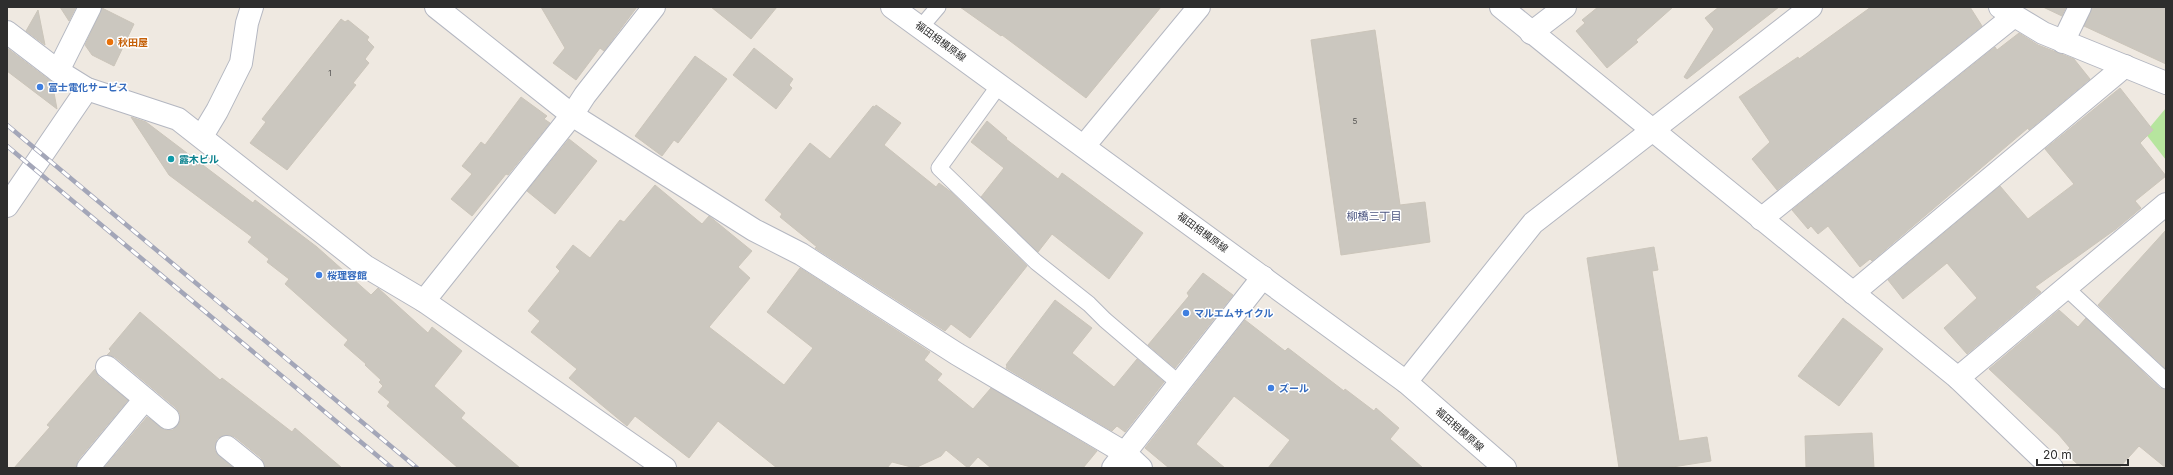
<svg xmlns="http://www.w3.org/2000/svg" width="2173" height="475" font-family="Inter,'Noto Sans JP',sans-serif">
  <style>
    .green { fill: #b6e59e }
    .building { fill: #cbc7bf; stroke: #cbc5ba }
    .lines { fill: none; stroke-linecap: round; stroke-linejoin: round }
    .service-casing { stroke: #b4b7c1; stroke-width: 17 }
    .minor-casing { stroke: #b4b7c1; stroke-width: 24 }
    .tertiary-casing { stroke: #b4b7c1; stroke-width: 24 }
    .service { stroke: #fff; stroke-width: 15 }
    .minor { stroke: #fff; stroke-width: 22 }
    .tertiary { stroke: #fff; stroke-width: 22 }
    .rail-casing { stroke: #a3a6b8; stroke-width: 4.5 }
    .rail { stroke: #fff; stroke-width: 3; stroke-dasharray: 9; stroke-linecap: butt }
    .food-dot { fill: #e8710a; stroke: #fff; stroke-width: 1.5 }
    .shop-dot { fill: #3f7fe0; stroke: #fff; stroke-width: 1.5 }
    .culture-dot { fill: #0f9aa8; stroke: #fff; stroke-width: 1.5 }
    .labels { text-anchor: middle; stroke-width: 3; stroke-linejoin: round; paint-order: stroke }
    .number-label { font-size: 8px; fill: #555452 }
    .street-label { font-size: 10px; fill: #2e2e2e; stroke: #fff }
    .food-label { font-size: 10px; font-weight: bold; fill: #c56008; stroke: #fff; text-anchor: start }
    .shop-label { font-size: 10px; font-weight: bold; fill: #366cbe; stroke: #fff; text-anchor: start }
    .culture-label { font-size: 10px; font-weight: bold; fill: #0d838f; stroke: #fff; text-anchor: start }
    .neighbourhood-label { font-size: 11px; fill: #4d5680; stroke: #fff }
  </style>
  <rect width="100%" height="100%" fill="#efe9e1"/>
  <polygon class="green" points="2166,108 2166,160 2145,133"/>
  <g class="building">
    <polygon points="60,7 76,7 69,21"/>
    <polygon points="541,7 637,7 604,51 600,48 576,80 553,63 565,48"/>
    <polygon points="711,7 777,7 751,39"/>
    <polygon points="960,7 1161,7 1086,98 1002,35 1001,36"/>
    <polygon points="1598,7 1673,7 1636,40 1638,42 1607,68 1576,31 1585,23 1582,20"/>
    <polygon points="1719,7 1779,7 1687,79 1684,77 1714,29 1705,18"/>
    <polygon points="1871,7 1970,7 1982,26 1777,190 1752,159 1770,142 1739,97 1798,57 1799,59"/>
    <polygon points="2043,7 2066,7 2062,16"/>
    <polygon points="2092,7 2166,7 2166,64 2084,26"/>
    <polygon points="102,8 134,24 114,66 92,55 85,45"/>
    <polygon points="38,10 45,45 26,31"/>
    <polygon points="341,19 345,22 348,20 369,37 367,40 374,47 365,59 369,63 353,83 356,85 287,170 250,143 266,122 262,119"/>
    <polygon points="1375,30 1400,205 1425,202 1430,242 1341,255 1311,40"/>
    <polygon points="2019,33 2038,45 2074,59 2090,79 2029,130 2028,128 1872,261 1870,259 1860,267 1828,226 1818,234 1811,226 1808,229 1792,210 1995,47 1997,50"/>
    <polygon points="7,48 52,82 57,109 7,71"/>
    <polygon points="754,48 793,79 789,85 792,88 776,109 733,75"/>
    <polygon points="695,56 727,79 678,143 674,140 662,156 635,136"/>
    <polygon points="2120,88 2153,130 2140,143 2166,176 2135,201 2141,208 2116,229 2035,287 2041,292 1967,354 1944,328 1977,298 1947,263 1903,299 1888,280 2000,186 2028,219 2074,184 2045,149"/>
    <polygon points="521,97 547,116 544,119 550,123 508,175 506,174 472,216 451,199 472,174 462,166 481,142 485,145"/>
    <polygon points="876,105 901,123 884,145 936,187 939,183 951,192 1027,266 970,338 951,324 945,331 815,248 817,247 780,217 782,214 765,200 810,143 830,159 873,106 875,107"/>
    <polygon points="131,117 146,122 253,203 255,200 317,247 371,295 378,288 428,333 432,327 462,351 434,386 465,413 461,418 520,468 458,468 387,406 390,402 378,392 383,386 379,382 381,380 365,365 366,364 344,345 348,340 285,284 289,279 267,262 269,259 248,242 252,237 169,175"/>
    <polygon points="987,121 1007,138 1006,139 1058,179 1062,173 1143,233 1109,279 1052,234 1038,252 981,197 1004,168 971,142"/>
    <polygon points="569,139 597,161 555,214 527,191"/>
    <polygon points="655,185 702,224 709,216 752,251 738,267 750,278 709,327 784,385 813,348 767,312 800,268 930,352 924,360 942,374 937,380 973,409 991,388 1097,451 1083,468 991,468 978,457 968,468 946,450 941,456 915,468 892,462 887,468 777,468 718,421 689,458 635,416 627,426 569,378 577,369 531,332 540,321 528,311 560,271 556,267 573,245 590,258 620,220 624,222"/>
    <polygon points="2166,230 2166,369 2098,305"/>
    <polygon points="1654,247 1658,270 1652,271 1679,441 1707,437 1711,461 1666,468 1619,468 1587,258"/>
    <polygon points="1203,273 1233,295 1175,368 1148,345 1189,296 1187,293"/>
    <polygon points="1055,300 1092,328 1072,353 1114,387 1137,359 1164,382 1125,432 1117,426 1112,431 1006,368 1007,366 1006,365"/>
    <polygon points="2059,310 2078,327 2086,318 2160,388 2166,390 2166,468 2139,446 2119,468 2082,468 2065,453 2070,448 2059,435 1989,369"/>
    <polygon points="140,312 220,380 222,378 292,432 295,428 342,468 265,468 261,458 235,437 229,435 222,436 217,439 215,451 233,468 104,468 147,417 166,430 173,430 180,421 180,414 176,408 115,357 107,355 111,351 109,349"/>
    <polygon points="1843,318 1883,349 1839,406 1798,376"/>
    <polygon points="1245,320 1285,351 1288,348 1344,391 1345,389 1374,411 1376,408 1399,428 1390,439 1423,468 1268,468 1290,440 1234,396 1196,444 1225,468 1169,468 1145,448"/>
    <polygon points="95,369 99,377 128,400 78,460 76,468 14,468 50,427 47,425"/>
    <polygon points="1872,433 1874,468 1806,468 1805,436"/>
  </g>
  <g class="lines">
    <g class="service-casing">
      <g id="service">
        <polyline points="921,27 938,7"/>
        <polyline points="1000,84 939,168 1036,262 1089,304 1105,320 1180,384"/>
        <polyline points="2065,287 2166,381"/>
      </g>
    </g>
    <g class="minor-casing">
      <g id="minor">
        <polyline points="436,7 572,115 754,230 801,254 957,354 1125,453 1141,468"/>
        <polyline points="2000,7 2043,33 2166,83"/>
        <polyline points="7,32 58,71 87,89 178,119 365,266 424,301 665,468"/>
        <polyline points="1531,33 1565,7"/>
        <polyline points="2063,42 2080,7"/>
        <polyline points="58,71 90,7"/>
        <polyline points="202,136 217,111 241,63 247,23 252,7"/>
        <polyline points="7,206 87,89"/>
        <polyline points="1761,219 2014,16"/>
        <polyline points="1853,293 2125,66"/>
        <polyline points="424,301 572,115 585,95 654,7"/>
        <polyline points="107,367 168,418"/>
        <polyline points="1958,378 2166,204"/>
        <polyline points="1406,382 1533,223 1811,7"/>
        <polyline points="227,447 253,468"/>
        <polyline points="88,468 145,399"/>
        <polyline points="1113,468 1263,277"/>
      </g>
    </g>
    <g class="tertiary-casing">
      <g id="tertiary">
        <polyline points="892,7 1406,382 1505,468"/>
        <polyline points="1501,7 1958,378 2052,468"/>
        <polyline points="1084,146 1199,7"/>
      </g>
    </g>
    <use href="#service" class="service"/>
    <use href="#minor" class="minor"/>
    <use href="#tertiary" class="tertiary"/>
    <g class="rail-casing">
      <g id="rail">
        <polyline points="7,125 417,468"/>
        <polyline points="7,146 392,468"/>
      </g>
    </g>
    <use href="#rail" class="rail"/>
  </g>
  <circle class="food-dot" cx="110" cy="42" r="4"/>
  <g class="shop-dot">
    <circle cx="40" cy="87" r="4"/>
    <circle cx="319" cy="275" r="4"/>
    <circle cx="1186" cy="313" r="4"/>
    <circle cx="1271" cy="388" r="4"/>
  </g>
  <circle class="culture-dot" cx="171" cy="159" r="4"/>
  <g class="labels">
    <g class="number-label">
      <text x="330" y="76">1</text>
      <text x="1355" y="124">5</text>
    </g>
    <g class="street-label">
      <text transform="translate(941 41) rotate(36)" y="4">福田相模原線</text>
      <text transform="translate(1203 232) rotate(36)" y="4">福田相模原線</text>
      <text transform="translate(1460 429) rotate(41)" y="4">福田相模原線</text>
    </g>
    <g class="food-label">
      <text x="118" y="46">秋田屋</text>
    </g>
    <g class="shop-label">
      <text x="48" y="91">富士電化サービス</text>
      <text x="327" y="279">桜理容館</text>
      <text x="1194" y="317">マルエムサイクル</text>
      <text x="1279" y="392">ズール</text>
    </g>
    <g class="culture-label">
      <text x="179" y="163">露木ビル</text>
    </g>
    <g class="neighbourhood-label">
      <text x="1374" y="220">柳橋三丁目</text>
    </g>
  </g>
  <rect width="2173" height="475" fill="none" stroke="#2e2e2e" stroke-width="16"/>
  <path d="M2037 459v6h91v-6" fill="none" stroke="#2e2e2e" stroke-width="2"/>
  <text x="2043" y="459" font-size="12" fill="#2e2e2e" stroke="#ffffff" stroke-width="3" paint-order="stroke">20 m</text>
</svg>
